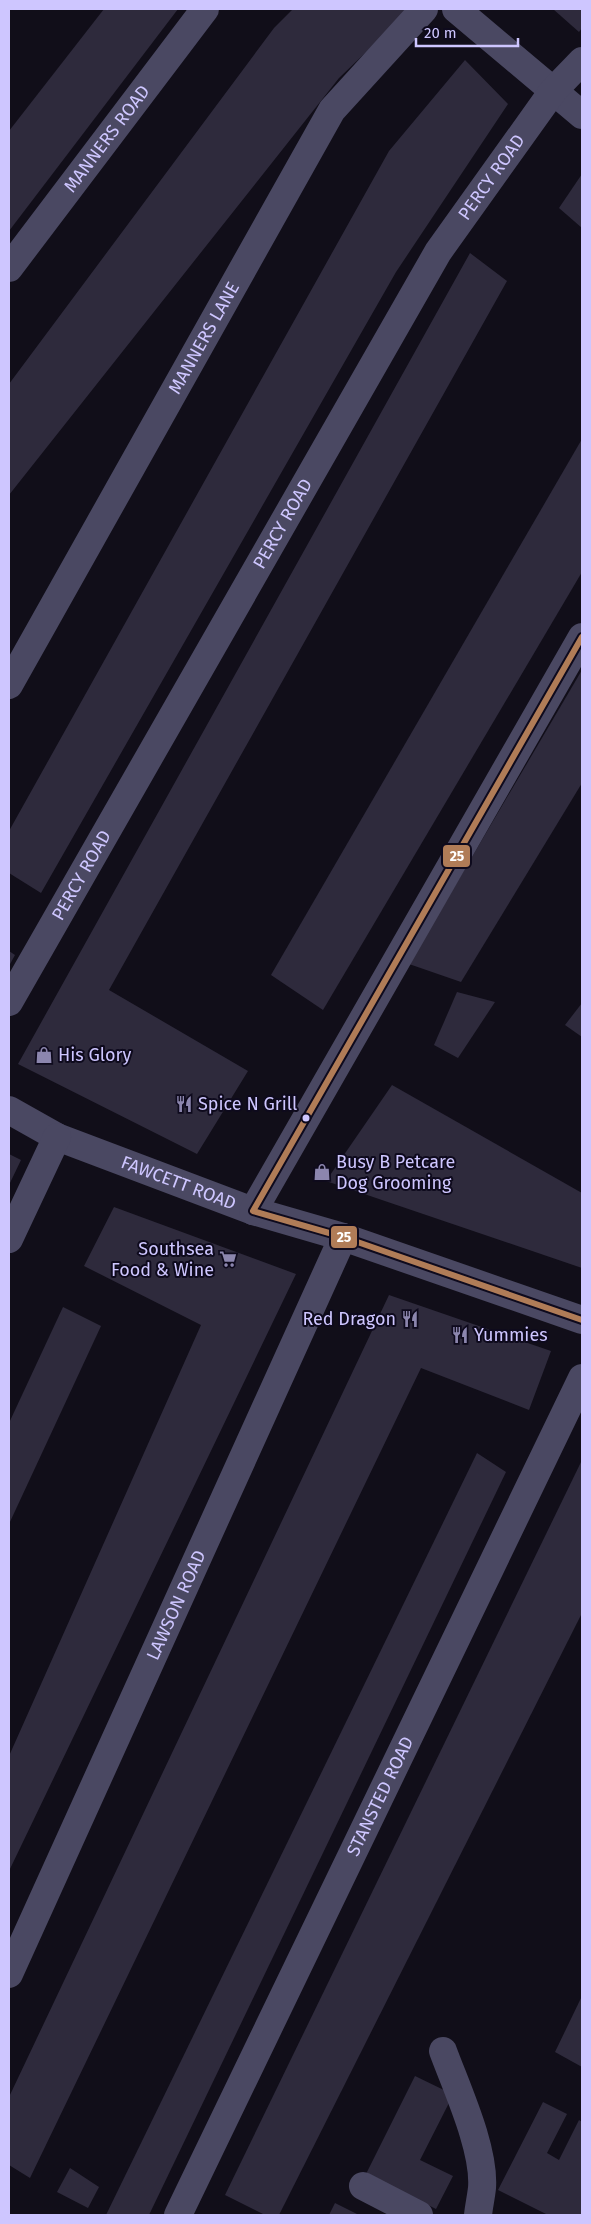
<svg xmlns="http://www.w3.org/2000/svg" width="591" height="2224" font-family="'Fira Sans',sans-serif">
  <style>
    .building { fill: #2e2a3c }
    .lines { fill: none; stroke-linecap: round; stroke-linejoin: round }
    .minor { stroke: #4a4862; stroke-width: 28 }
    .bus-1-casing { stroke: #0e0a1d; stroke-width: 10 }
    .bus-1 { stroke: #b07c57; stroke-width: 6 }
    .bus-dot { fill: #cec6ff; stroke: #0e0a1d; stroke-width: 2 }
    .labels { text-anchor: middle; stroke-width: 4; stroke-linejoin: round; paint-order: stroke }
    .street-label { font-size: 18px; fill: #cec6ff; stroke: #0e0a1d }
    .poi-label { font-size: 18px; fill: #cec6ff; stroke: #0e0a1d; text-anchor: start }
    .line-badge { stroke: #0e0a1d; stroke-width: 2 }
    .badge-label { font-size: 14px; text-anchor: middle; font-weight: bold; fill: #fff }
  </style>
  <rect width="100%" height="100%" fill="#110e19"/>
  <g class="building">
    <polygon points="104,9 178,9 9,231 9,131"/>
    <polygon points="293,9 403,9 407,13 339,78 9,495 9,384 274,28"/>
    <polygon points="553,9 582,9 582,28 579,32"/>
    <polygon points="465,60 508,104 396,272 41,893 9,873 9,831 389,151"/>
    <polygon points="582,174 582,228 559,208"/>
    <polygon points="470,253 507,281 109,990 248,1071 197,1154 18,1064"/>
    <polygon points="582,439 582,572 323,1010 271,975"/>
    <polygon points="582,670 582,783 461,982 409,964"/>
    <polygon points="9,951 15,955 9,966"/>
    <polygon points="457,992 495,1002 458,1058 434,1045"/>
    <polygon points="582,1003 582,1037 565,1025"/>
    <polygon points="392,1085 582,1193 582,1268 326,1181"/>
    <polygon points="9,1154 21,1160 9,1185"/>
    <polygon points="114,1207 296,1274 9,1871 9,1756 201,1325 84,1266"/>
    <polygon points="389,1295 551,1351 529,1410 421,1368 30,2178 9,2165 9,2097"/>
    <polygon points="63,1307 101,1326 9,1524 9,1423"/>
    <polygon points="477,1453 506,1472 149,2215 106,2215"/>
    <polygon points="582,1460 582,1613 279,2215 265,2215 225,2195"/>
    <polygon points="582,1996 582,2067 555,2052"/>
    <polygon points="415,2076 448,2092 451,2099 420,2160 453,2176 436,2209 366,2174"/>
    <polygon points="543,2102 567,2114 547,2153 559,2160 579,2120 582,2122 582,2215 548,2215 498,2190"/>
    <polygon points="70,2168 99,2187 88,2208 57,2192"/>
    <polygon points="335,2203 359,2215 329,2215"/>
  </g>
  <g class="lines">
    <g class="minor">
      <polyline points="456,9 582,115"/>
      <path id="s1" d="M9 268 205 9"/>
      <path id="s2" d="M9 685 332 110 424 9"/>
      <path id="s3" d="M9 1002 438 252 553 91 582 61"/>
      <path id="s4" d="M9 1110 57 1137 253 1211 343 1237 582 1320"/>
      <polyline points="253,1211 582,637"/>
      <polyline points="9,1239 57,1137"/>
      <path id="s5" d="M9 1974 343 1237"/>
      <path d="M443 2051C457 2089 485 2149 482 2188 481 2197 479 2206 478 2215"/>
      <polyline points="363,2186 419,2215"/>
      <path id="s6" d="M178 2215 582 1378"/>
    </g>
    <g class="bus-1-casing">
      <polyline id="bus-1" points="582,637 253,1211 343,1237 582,1320"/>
    </g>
    <use href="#bus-1" class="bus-1"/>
  </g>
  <defs>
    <g id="shop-bare" transform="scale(1.35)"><path d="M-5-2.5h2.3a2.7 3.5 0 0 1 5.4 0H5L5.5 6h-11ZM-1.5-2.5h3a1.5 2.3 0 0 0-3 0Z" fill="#8c86ae" stroke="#0e0a1d" stroke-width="2.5" paint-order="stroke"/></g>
    <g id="restaurant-bare" transform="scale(1.35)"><path d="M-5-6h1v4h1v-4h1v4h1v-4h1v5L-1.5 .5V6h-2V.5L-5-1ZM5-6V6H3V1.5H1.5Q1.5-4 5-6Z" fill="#8c86ae" stroke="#0e0a1d" stroke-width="2.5" paint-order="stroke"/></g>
    <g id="supermarket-bare" transform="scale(1.35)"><path d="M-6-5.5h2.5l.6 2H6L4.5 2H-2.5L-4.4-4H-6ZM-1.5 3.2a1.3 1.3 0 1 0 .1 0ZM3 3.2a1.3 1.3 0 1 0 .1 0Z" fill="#8c86ae" stroke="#0e0a1d" stroke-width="2.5" paint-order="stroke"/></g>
  </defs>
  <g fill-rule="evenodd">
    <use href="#shop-bare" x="44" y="1055"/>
    <use href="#restaurant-bare" x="184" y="1104"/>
    <use href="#shop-bare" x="322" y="1172"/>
    <use href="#supermarket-bare" x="228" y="1259"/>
    <use href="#restaurant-bare" x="410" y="1319"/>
    <use href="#restaurant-bare" x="460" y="1335"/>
  </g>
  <circle class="bus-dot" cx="306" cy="1118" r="4.5"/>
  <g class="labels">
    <g class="street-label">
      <text dy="6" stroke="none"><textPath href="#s1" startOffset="162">MANNERS ROAD</textPath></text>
      <text dy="6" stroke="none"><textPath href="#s3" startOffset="956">PERCY ROAD</textPath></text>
      <text dy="6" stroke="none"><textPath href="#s2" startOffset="398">MANNERS LANE</textPath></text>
      <text dy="6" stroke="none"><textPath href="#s3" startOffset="551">PERCY ROAD</textPath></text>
      <text dy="6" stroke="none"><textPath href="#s3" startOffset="146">PERCY ROAD</textPath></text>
      <text dy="6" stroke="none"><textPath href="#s4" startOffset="185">FAWCETT ROAD</textPath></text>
      <text dy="6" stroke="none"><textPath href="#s5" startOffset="405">LAWSON ROAD</textPath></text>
      <text dy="6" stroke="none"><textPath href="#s6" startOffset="465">STANSTED ROAD</textPath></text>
    </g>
    <g class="poi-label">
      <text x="58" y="1061">His Glory</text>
      <text x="198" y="1110">Spice N Grill</text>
      <text x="336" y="1168">Busy B Petcare<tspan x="336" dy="21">Dog Grooming</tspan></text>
      <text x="214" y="1255" text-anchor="end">Southsea<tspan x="214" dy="21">Food &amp; Wine</tspan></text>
      <text x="396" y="1325" text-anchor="end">Red Dragon</text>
      <text x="474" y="1341">Yummies</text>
    </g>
  </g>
  <g class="line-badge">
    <rect x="442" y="844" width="29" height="24" rx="5" fill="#b07c57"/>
    <rect x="330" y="1225" width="28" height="24" rx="5" fill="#b07c57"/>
  </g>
  <g class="badge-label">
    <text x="457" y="861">25</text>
    <text x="344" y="1242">25</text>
  </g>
  <rect width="591" height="2224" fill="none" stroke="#cec6ff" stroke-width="20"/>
  <path d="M416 38v8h102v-8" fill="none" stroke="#cec6ff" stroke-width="2.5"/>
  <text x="424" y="38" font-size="15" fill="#cec6ff" stroke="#0e0a1d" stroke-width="4" paint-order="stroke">20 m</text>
</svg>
